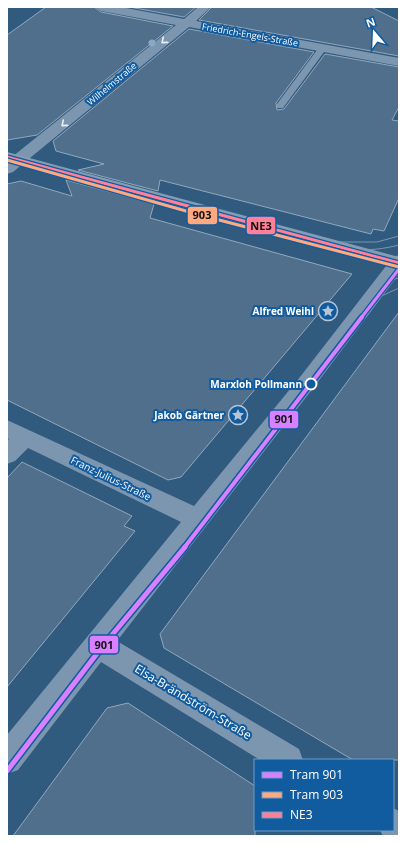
<svg xmlns="http://www.w3.org/2000/svg" width="406" height="843" font-family="'Open Sans',sans-serif">
  <style>
    .building { fill: #4f6f8d; stroke: #91a8bd }
    .lines { fill: none; stroke-linecap: round; stroke-linejoin: round }
    .lane { fill: #7c96af; fill-rule: evenodd }
    .street { fill: #7c96af; fill-rule: evenodd }
    .secondary { fill: #839db5; fill-rule: evenodd }
    .tram { stroke: #7c96ae; stroke-width: 1 }
    .bus-1-casing { stroke: #115b9f; stroke-width: 5.5 }
    .bus-1 { stroke: #ff8098; stroke-width: 3 }
    .tram-1-far2-casing { stroke: #115b9f; stroke-width: 5.5 }
    .tram-1-far1-casing { stroke: #115b9f; stroke-width: 7 }
    .tram-1-casing { stroke: #115b9f; stroke-width: 8 }
    .tram-2-casing { stroke: #115b9f; stroke-width: 5.5 }
    .tram-1-far2 { stroke: #d880ff; stroke-width: 3 }
    .tram-1-far1 { stroke: #d880ff; stroke-width: 4 }
    .tram-1 { stroke: #d880ff; stroke-width: 5 }
    .tram-2 { stroke: #ffa980; stroke-width: 3 }
    .tree { fill: #88a9c5 }
    .oneway { stroke: #ebeff3 }
    .stop-dot { fill: #115b9f; stroke: #fff; stroke-width: 2 }
    .labels { text-anchor: middle; stroke-width: 4; stroke-linejoin: round; paint-order: stroke }
    .far-street-label { font-size: 9px; fill: #fff; stroke: #115b9f }
    .poi-label { font-size: 10px; font-weight: bold; fill: #fff; stroke: #115b9f; text-anchor: end }
    .stop-label { font-size: 10px; font-weight: bold; fill: #fff; stroke: #115b9f; text-anchor: end }
    .street-label { font-size: 10px; fill: #fff; stroke: #115b9f }
    .near-street-label { font-size: 12px; fill: #fff; stroke: #115b9f }
    .line-badge { stroke: #115b9f; stroke-width: 1.5 }
    .pale-badge-label { font-size: 11px; text-anchor: middle; font-weight: bold; fill: #111 }
  </style>
  <rect width="100%" height="100%" fill="#315a7f"/>
  <g class="building">
    <polygon points="46,7 94,7 101,12 173,26 37,135 7,140 7,35"/>
    <polygon points="129,7 196,7 184,17"/>
    <polygon points="212,7 371,7 399,21 399,56 199,20"/>
    <polygon points="189,29 314,52 276,103 277,110 284,109 325,54 399,67 399,107 392,120 399,121 399,198 384,231 373,229 371,234 160,180 158,191 78,170 104,164 56,151 53,141"/>
    <polygon points="66,180 154,204 150,218 352,274 181,477 168,480 7,400 7,184 21,181 72,196"/>
    <polygon points="399,312 399,760 353,760 164,648 160,634"/>
    <polygon points="22,462 132,516 124,526 135,531 7,687 7,478"/>
    <polygon points="128,703 255,786 255,836 13,836 107,708"/>
  </g>
  <g class="lines">
    <polygon class="lane" points="320,46 323,46 327,48 283,108 277,108 277,104"/>
    <g class="street">
      <polygon points="95,7 121,7 184,19 198,7 211,7 196,21 399,58 399,66 189,27 13,172 7,174 7,161 176,25 101,11"/>
      <polygon points="399,255 399,274 314,387 117,641 299,749 303,760 260,760 101,662 18,770 7,774 7,735 181,522 28,448 15,461 7,464 7,441 9,439 7,438 7,420 194,506 300,377 393,257"/>
      <polygon points="393,808 399,811 399,836 383,836 380,830 393,830"/>
    </g>
    <polygon class="secondary" points="7,152 399,257 399,269 7,162"/>
    <g class="tram">
      <polyline points="338,242 377,242 399,236"/>
      <path d="M312 244C342 250 369 253 399 245"/>
      <polyline points="368,293 383,282 399,278"/>
      <polyline points="377,298 399,288"/>
    </g>
    <g class="bus-1-casing">
      <polyline id="bus-1" points="7,157 399,263"/>
    </g>
    <use href="#bus-1" class="bus-1"/>
    <g class="tram-1-far2-casing">
      <polyline id="tram-1-far2" points="361,318 399,269"/>
    </g>
    <g class="tram-1-far1-casing">
      <polyline id="tram-1-far1" points="184,548 362,317"/>
    </g>
    <g class="tram-1-casing">
      <polyline id="tram-1" points="7,771 102,647 185,547"/>
    </g>
    <g class="tram-2-casing">
      <polyline id="tram-2" points="7,160 200,215 399,267"/>
    </g>
    <use href="#tram-1-far2" class="tram-1-far2"/>
    <use href="#tram-1-far1" class="tram-1-far1"/>
    <use href="#tram-1" class="tram-1"/>
    <use href="#tram-2" class="tram-2"/>
  </g>
  <circle class="tree" cx="152" cy="43" r="3.5"/>
  <defs><path id="oneway-chevron" d="M-2-3.5L2.5 0L-2 3.5" fill="none" stroke-width="1.6" stroke-linecap="round" stroke-linejoin="round"/></defs>
  <g class="oneway">
    <use href="#oneway-chevron" transform="translate(164 41) rotate(140)"/>
    <use href="#oneway-chevron" transform="translate(64 124) rotate(140)"/>
  </g>
  <defs>
    <g id="sight-ring" transform="scale(1)"><circle r="9.5" fill="#115b9f" stroke="#b7c5d2" stroke-width="1.5"/><path d="M0-6L1.8-2.2L6-1.7L2.9 1.2L3.7 5.4L0 3.3L-3.7 5.4L-2.9 1.2L-6-1.7L-1.8-2.2Z" fill="#b7c5d2"/></g>
  </defs>
  <g fill-rule="evenodd">
    <use href="#sight-ring" x="328" y="311"/>
    <use href="#sight-ring" x="238" y="415"/>
  </g>
  <circle class="stop-dot" cx="311" cy="384" r="5.5"/>
  <g class="labels">
    <g class="far-street-label">
      <text transform="translate(250 35) rotate(10)" y="3">Friedrich-Engels-Straße</text>
      <text transform="translate(112 84) rotate(-40)" y="3">Wilhelmstraße</text>
    </g>
    <g class="poi-label">
      <text x="314" y="315">Alfred Weihl</text>
      <text x="224" y="419">Jakob Gärtner</text>
    </g>
    <g class="stop-label">
      <text x="302" y="388">Marxloh Pollmann</text>
    </g>
    <g class="street-label">
      <text transform="translate(111 478) rotate(26)" y="4">Franz-Julius-Straße</text>
    </g>
    <g class="near-street-label">
      <text transform="translate(193 702) rotate(31)" y="4">Elsa-Brändström-Straße</text>
    </g>
  </g>
  <g class="line-badge">
    <rect x="187" y="206" width="31" height="19" rx="4" fill="#ffa980"/>
    <rect x="246" y="216" width="30" height="19" rx="4" fill="#ff8098"/>
    <rect x="269" y="410" width="30" height="19" rx="4" fill="#d880ff"/>
    <rect x="89" y="635" width="30" height="19" rx="4" fill="#d880ff"/>
  </g>
  <g class="pale-badge-label">
    <text x="202" y="219">903</text>
    <text x="261" y="230">NE3</text>
    <text x="284" y="423">901</text>
    <text x="104" y="649">901</text>
  </g>
  <rect width="406" height="843" fill="none" stroke="#ffffff" stroke-width="16"/>
  <rect x="254" y="759" width="140" height="72" fill="#115b9f" stroke="#709dc5"/>
  <rect x="262" y="772" width="20" height="6" fill="#d880ff" stroke="#709dc5"/>
  <text x="290" y="779" font-size="12" fill="#ffffff">Tram 901</text>
  <rect x="262" y="792" width="20" height="6" fill="#ffa980" stroke="#709dc5"/>
  <text x="290" y="799" font-size="12" fill="#ffffff">Tram 903</text>
  <rect x="262" y="812" width="20" height="6" fill="#ff8098" stroke="#709dc5"/>
  <text x="290" y="819" font-size="12" fill="#ffffff">NE3</text>
  <g transform="translate(374 32) rotate(341)" stroke="#115b9f" stroke-width="3" paint-order="stroke">
  <path d="M0-3L7 15L0 10L-7 15Z" fill="#ffffff"/>
  <text y="-6" font-size="11" font-weight="bold" text-anchor="middle" fill="#ffffff">N</text>
  </g>
</svg>
